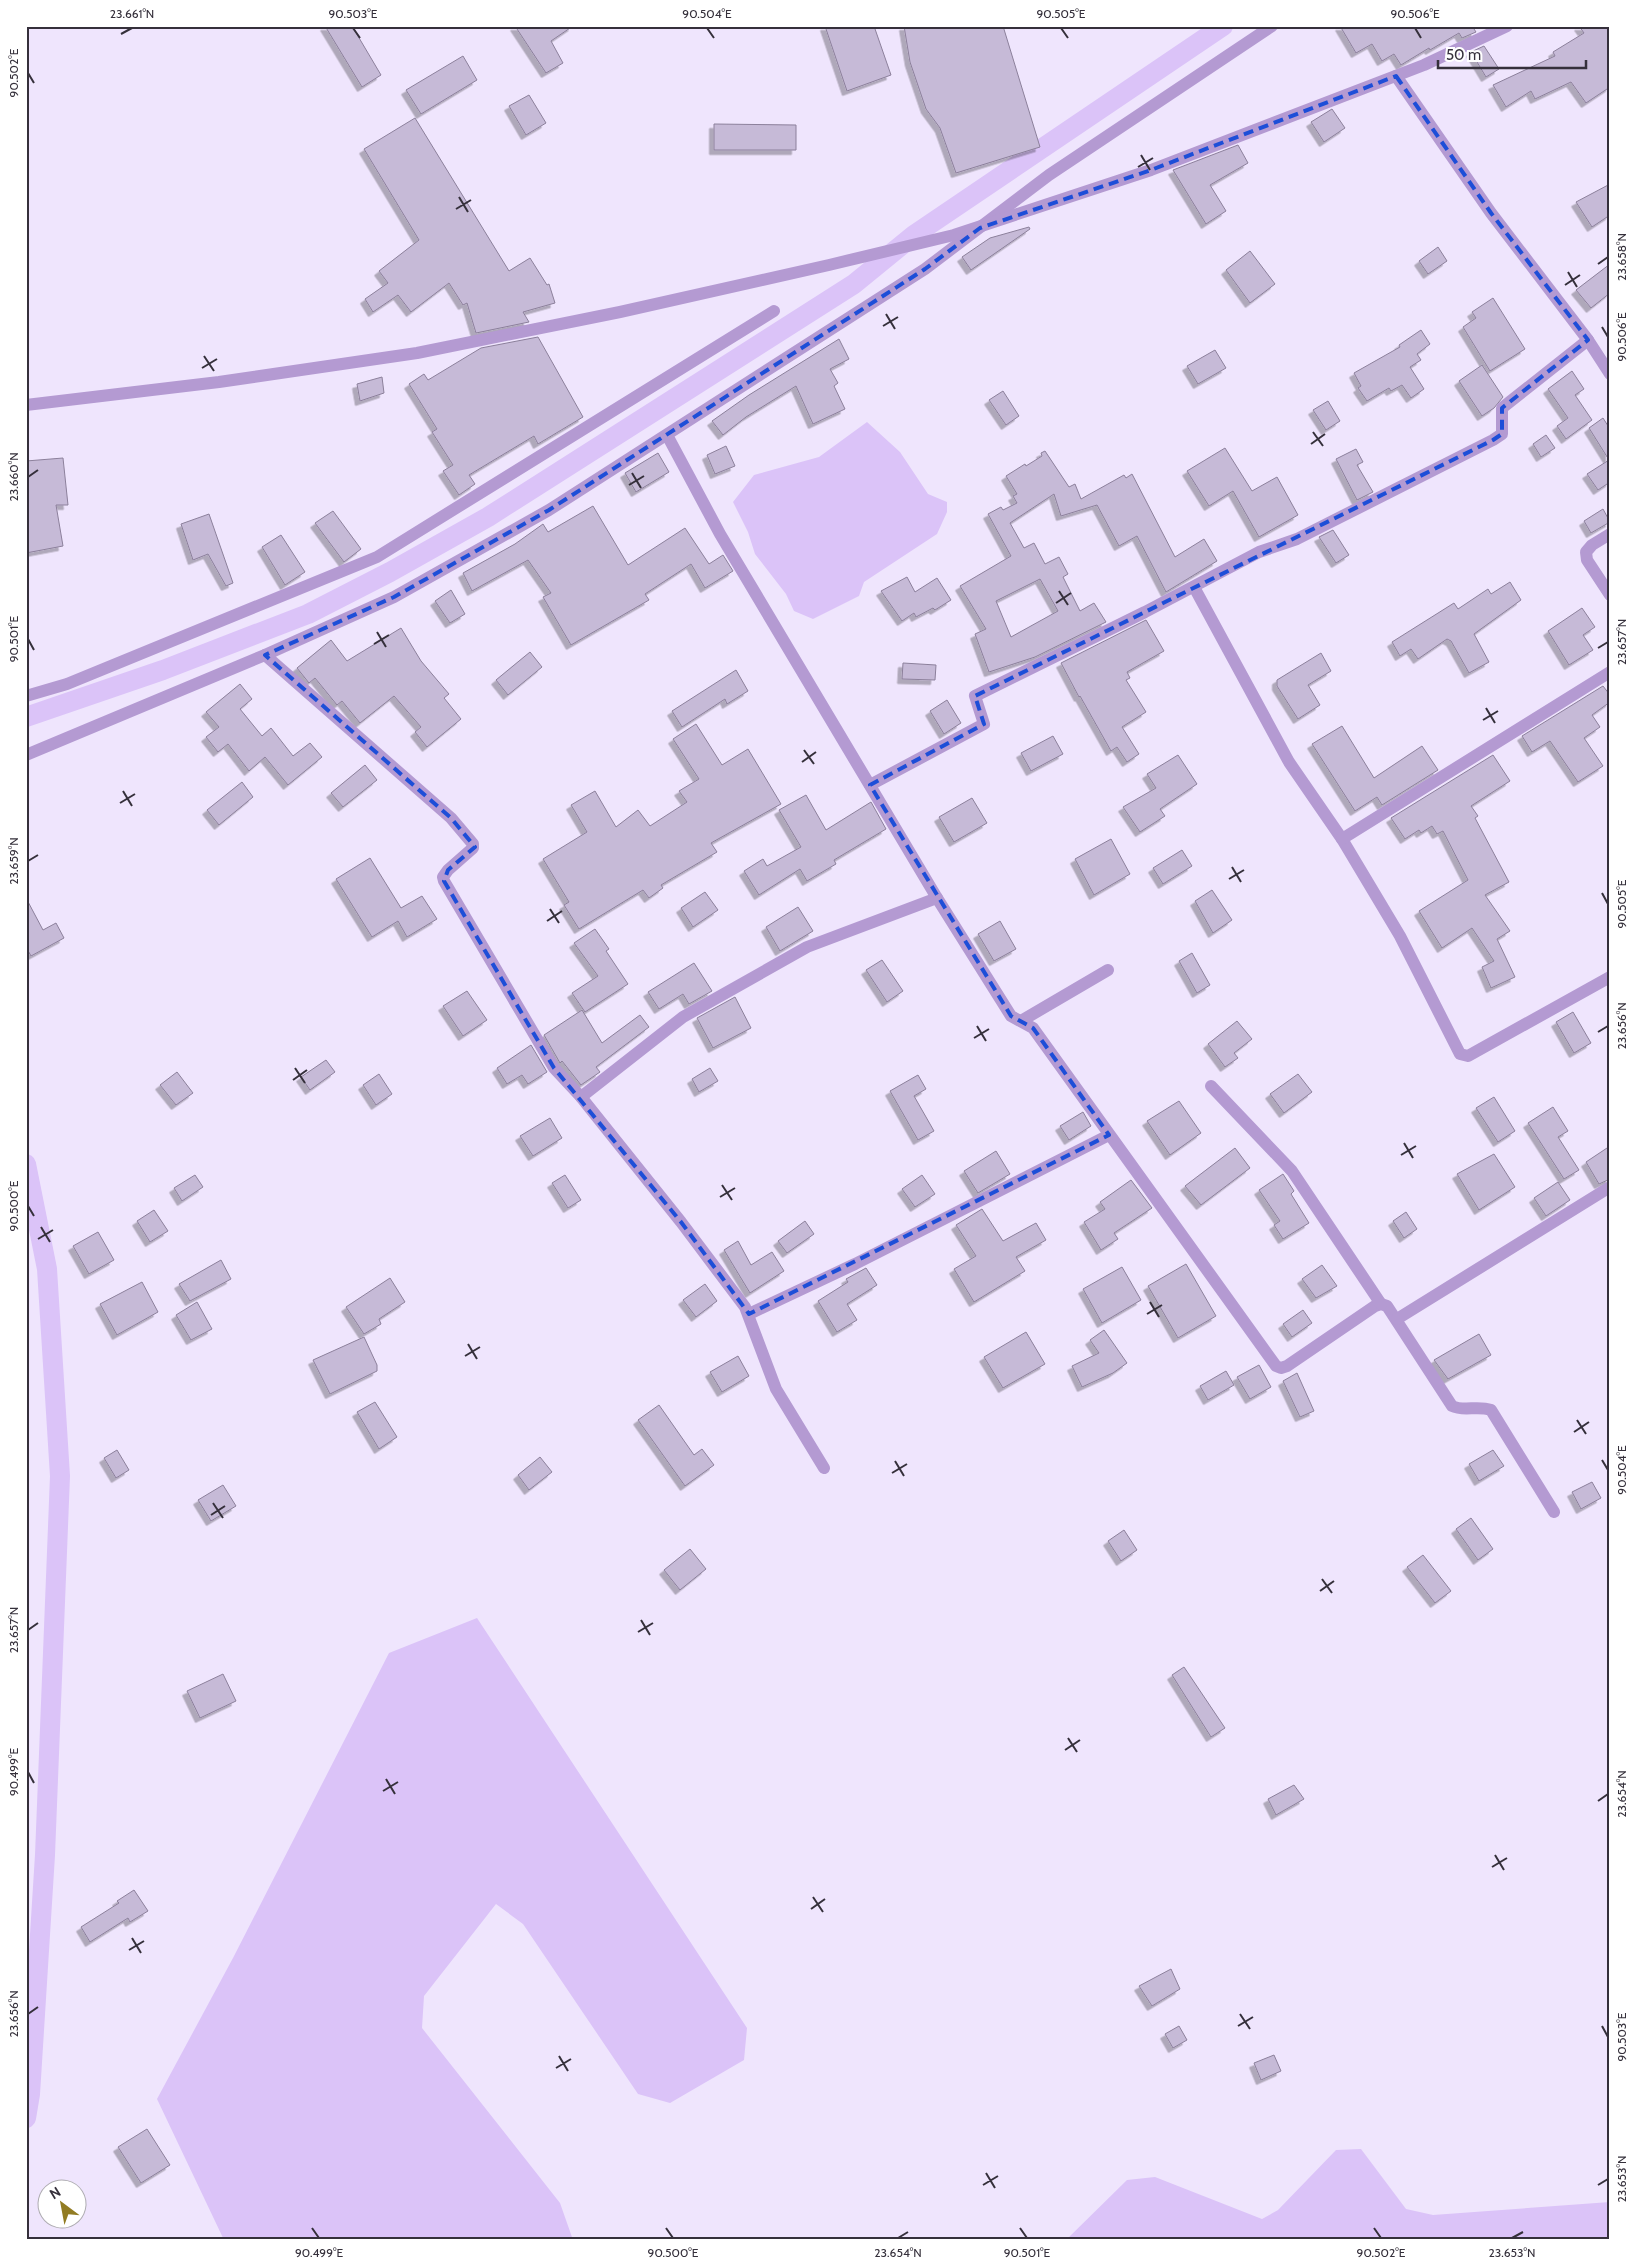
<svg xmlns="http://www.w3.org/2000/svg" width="1636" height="2266" font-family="Cabin,sans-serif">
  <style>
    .water { fill: #dbc3f8 }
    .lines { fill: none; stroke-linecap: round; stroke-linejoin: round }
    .canal { stroke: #dbc3f8; stroke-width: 20 }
    .building { fill: #c6bad7; stroke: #8c809b; fill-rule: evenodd; filter: url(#shadow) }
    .minor { stroke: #b49ad2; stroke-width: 12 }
    .tertiary { stroke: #b49ad2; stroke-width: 12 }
    .marked { fill: none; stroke: #1d4ed8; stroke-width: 4; stroke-dasharray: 10 6; stroke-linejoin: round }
    .ticks { fill: none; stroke: #35303b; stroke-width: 2 }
    .neatline { fill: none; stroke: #35303b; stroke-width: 2 }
    .ticks-label { font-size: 12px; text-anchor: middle; fill: #35303b }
  </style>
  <defs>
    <filter id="shadow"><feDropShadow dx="-4.5" dy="4.5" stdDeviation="0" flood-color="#0004"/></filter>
  </defs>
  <rect width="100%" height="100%" fill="#efe5fd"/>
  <g class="water">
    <polygon points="867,422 900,452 928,494 947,502 947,512 937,534 864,582 859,596 813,619 794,611 786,594 755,554 748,532 733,502 754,475 819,457"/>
    <polygon points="477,1618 747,2028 744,2060 670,2103 638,2094 523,1924 496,1904 424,1996 422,2028 560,2203 573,2240 224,2240 157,2099 233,1958 389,1653"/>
    <polygon points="1361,2149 1406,2209 1433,2215 1610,2202 1610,2240 1066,2240 1127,2180 1155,2177 1262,2219 1278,2210 1336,2150"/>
  </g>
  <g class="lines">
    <g class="canal">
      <polyline points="26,717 163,670 308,614 390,572 488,517 854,284 914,235 1223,26"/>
      <polyline points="26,1164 47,1269 60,1476 45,1855 30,2094 26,2118"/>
    </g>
  </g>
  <g class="building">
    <polygon points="325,26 352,26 381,75 362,87"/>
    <polygon points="515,26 573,26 551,41 563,63 546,73"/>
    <polygon points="825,26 874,26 891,75 847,91"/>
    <polygon points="904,26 1003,26 1040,147 956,173 940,128 926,109 910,62"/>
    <polygon points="1340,26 1472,26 1476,32 1462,38 1459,33 1430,50 1429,48 1401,65 1394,54 1382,61 1372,44 1356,53"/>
    <polygon points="1579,26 1610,26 1610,87 1586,103 1571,82 1535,99 1531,91 1506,107 1493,85 1555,56 1553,52 1584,33"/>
    <polygon points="1484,46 1499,69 1486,77 1471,52"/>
    <polygon points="463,56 477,80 421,114 406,90"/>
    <polygon points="529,95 546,123 526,135 509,106"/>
    <polygon points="1332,109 1345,128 1324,142 1311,122"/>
    <polygon points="415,118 509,271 530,258 547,285 549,284 555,303 523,312 529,322 476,333 467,303 463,305 449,283 411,312 398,295 373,312 365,299 388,283 379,271 419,240 364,149"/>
    <polygon points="714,124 796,125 796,150 714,150"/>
    <polygon points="1238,145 1248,163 1210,185 1226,211 1206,224 1173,170"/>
    <polygon points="1610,184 1610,215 1592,227 1576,202"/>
    <polygon points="1029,227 1030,229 971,270 962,257 990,238"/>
    <polygon points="1438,247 1447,261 1428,274 1419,261"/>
    <polygon points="1250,251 1275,284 1250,303 1226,270"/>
    <polygon points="1610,264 1610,293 1591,308 1576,290"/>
    <polygon points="1493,298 1525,349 1490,371 1463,327 1476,318 1472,312"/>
    <polygon points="1421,330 1430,344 1417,354 1421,360 1410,367 1424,389 1411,398 1402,385 1391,391 1389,388 1367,401 1358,388 1361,386 1354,373 1400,347 1399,345"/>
    <polygon points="538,337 583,417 538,444 534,436 469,475 475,484 459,495 443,471 453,465 432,432 437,429 409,384 424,374 428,380 481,348"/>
    <polygon points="839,339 849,359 830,369 838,383 834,386 845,409 813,424 796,386 746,417 723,435 712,421 749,395"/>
    <polygon points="1215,350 1226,368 1198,384 1187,366"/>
    <polygon points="1482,365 1503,397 1494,408 1482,416 1459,381"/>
    <polygon points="1572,371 1584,389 1575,395 1592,420 1566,439 1557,426 1568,418 1548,389"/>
    <polygon points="382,377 384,393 360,401 357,384"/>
    <polygon points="1003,391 1019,416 1006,425 989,400"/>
    <polygon points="1328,401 1340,421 1326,430 1313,410"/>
    <polygon points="1603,418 1610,429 1610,482 1598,490 1587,474 1609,460 1589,428"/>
    <polygon points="1546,435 1555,448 1541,457 1533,444"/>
    <polygon points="726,446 735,466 715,474 707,455"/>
    <polygon points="1225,448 1252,491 1277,477 1298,515 1259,537 1233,491 1209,506 1187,471"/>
    <polygon points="1356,449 1363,462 1357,465 1373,492 1357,500 1336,459"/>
    <path d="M1045 451 1069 487 1075 484 1081 499 1124 475 1126 478 1132 474 1175 557 1204 539 1217 561 1166 592 1137 536 1119 546 1097 505 1061 516 1054 494 1010 523 1024 548 1034 543 1045 564 1059 557 1068 574 1063 577 1080 611 1094 603 1106 622 1035 657 989 672 975 634 986 629 960 586 1011 556 988 514 1001 507 1003 510 1017 503 1013 496 1017 494 1006 476 1025 464 1026 466 1042 456 1041 453ZM1040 579 1058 611 1011 637 996 601Z"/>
    <polygon points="658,453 669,472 636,492 625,473"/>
    <polygon points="63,458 68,505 56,505 63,546 26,553 26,461"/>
    <polygon points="593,506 628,565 685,528 709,564 723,555 733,571 705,588 691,564 645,594 649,600 571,645 543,597 551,593 528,560 472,591 463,573 515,544 543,524 548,532"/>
    <polygon points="1603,509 1610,522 1591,533 1584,521"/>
    <polygon points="333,511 361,549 344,562 315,523"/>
    <polygon points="209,514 233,583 226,586 208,554 193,560 181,524"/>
    <polygon points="1333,530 1349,555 1336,563 1319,537"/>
    <polygon points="281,535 305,572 285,585 262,547"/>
    <polygon points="907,577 915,592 937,578 951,600 935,610 933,608 916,617 914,613 902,621 881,591"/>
    <polygon points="1510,582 1521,600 1474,634 1489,662 1469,673 1451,641 1447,639 1418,659 1411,649 1400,656 1392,642 1454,603 1458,609 1488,589 1491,594"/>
    <polygon points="451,590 465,614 450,623 435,601"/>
    <polygon points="1582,608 1595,627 1583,635 1593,650 1569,665 1548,631"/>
    <polygon points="1146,620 1164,651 1127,672 1130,678 1126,680 1146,712 1122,727 1139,754 1127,762 1117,747 1111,751 1080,696 1079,697 1061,663"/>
    <polygon points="401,628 421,661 449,694 444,698 461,719 427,747 415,732 421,727 394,696 360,723 342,701 337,705 315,678 309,683 297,668 331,640 347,661"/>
    <polygon points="530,652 542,667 508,695 496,680"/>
    <polygon points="1321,653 1331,671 1308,685 1320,705 1298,719 1277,686 1277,680"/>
    <polygon points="903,663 936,665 935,680 902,679"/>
    <polygon points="736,670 748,691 727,704 725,699 682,727 672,711"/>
    <polygon points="240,684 252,699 240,709 262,736 271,728 293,756 310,743 322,757 288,785 265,757 249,771 228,744 218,752 206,737 219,727 206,712"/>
    <polygon points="1603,686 1610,695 1610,702 1592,715 1600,727 1584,738 1603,766 1578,782 1550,741 1532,752 1522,736"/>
    <polygon points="947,700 961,723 944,734 930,711"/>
    <polygon points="696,724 722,765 748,749 781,804 711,843 717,852 661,885 663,888 649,898 643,890 579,929 564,905 569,902 543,859 587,832 571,805 595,791 616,827 638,810 650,826 687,802 679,791 699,779 673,739"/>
    <polygon points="1342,726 1374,778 1422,746 1438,770 1382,805 1377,797 1355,811 1312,744"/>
    <polygon points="1053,736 1063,754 1031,771 1021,753"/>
    <polygon points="1178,755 1197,784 1160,809 1165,816 1140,832 1123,807 1156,788 1147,774"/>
    <polygon points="1493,755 1510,781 1471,806 1478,816 1475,818 1509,882 1485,895 1510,931 1497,939 1515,977 1491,988 1482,967 1494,961 1472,928 1442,948 1419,911 1468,880 1443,831 1437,834 1432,826 1421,833 1419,830 1405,839 1391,818"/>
    <polygon points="365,765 377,780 343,807 331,793"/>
    <polygon points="242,782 253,797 219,825 207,810"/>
    <polygon points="806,795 826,830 871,802 886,829 834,860 836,864 807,881 800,869 759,895 744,871 763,859 767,866 801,847 779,810"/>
    <polygon points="972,798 987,823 954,842 939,817"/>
    <polygon points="1111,839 1130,874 1094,895 1075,859"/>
    <polygon points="1182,850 1192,866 1163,884 1153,868"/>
    <polygon points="370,858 401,908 422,896 437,919 407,937 398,921 372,937 336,879"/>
    <polygon points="1212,890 1232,920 1213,933 1195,901"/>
    <polygon points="705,892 718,910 693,927 681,908"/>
    <polygon points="26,898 43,930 56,923 64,938 31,956 26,947"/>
    <polygon points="798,907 813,931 780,951 766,927"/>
    <polygon points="1000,921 1016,949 994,961 978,934"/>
    <polygon points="595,929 609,949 606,951 628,984 585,1012 572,993 598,976 574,943"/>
    <polygon points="1192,953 1210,985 1197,993 1179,961"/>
    <polygon points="882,960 903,991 887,1002 866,970"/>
    <polygon points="694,963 712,991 689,1004 683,994 659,1009 648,992"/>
    <polygon points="467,991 487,1020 463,1036 443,1006"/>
    <polygon points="735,997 751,1028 713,1048 697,1018"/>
    <polygon points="582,1010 602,1043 640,1015 649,1027 596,1067 600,1072 581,1085 562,1061 560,1063 544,1035"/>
    <polygon points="1573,1012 1591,1043 1574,1053 1556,1022"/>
    <polygon points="1237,1021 1252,1039 1234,1053 1238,1058 1225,1067 1208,1044"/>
    <polygon points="531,1045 547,1072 528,1084 522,1075 507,1084 497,1068"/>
    <polygon points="326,1060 335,1072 310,1090 301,1077"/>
    <polygon points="710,1068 718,1081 699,1092 692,1079"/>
    <polygon points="177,1072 193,1093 176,1105 160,1085"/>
    <polygon points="379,1074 392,1094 376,1105 363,1085"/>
    <polygon points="1298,1074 1312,1092 1284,1113 1270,1094"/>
    <polygon points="918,1075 926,1089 914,1096 934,1131 918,1140 890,1091"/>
    <polygon points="1494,1097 1515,1131 1498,1142 1476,1108"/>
    <polygon points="1179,1101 1201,1133 1170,1155 1147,1121"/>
    <polygon points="1553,1107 1568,1131 1558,1137 1579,1170 1564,1179 1528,1123"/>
    <polygon points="1083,1112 1091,1126 1069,1140 1060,1126"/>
    <polygon points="550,1118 562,1138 533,1156 520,1136"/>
    <polygon points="1610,1146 1610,1179 1599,1184 1586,1162"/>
    <polygon points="1235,1148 1250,1168 1201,1205 1185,1186"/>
    <polygon points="996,1151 1010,1174 978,1193 964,1171"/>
    <polygon points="1494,1154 1515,1187 1479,1210 1457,1174"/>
    <polygon points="1283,1174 1294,1191 1291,1194 1309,1223 1283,1239 1274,1225 1280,1221 1259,1190"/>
    <polygon points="195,1175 203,1187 182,1201 174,1188"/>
    <polygon points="565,1175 581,1200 568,1208 552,1183"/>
    <polygon points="922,1175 935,1194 915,1207 902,1189"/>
    <polygon points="1131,1180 1152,1208 1114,1233 1118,1239 1101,1250 1084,1222 1105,1209 1100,1202"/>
    <polygon points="1558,1182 1570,1200 1546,1216 1534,1198"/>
    <polygon points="982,1209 1003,1241 1036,1223 1046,1240 1016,1257 1025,1271 974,1302 954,1269 976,1256 956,1225"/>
    <polygon points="154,1210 168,1231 150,1242 137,1221"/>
    <polygon points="1406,1212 1417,1229 1404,1238 1393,1221"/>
    <polygon points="805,1221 814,1234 787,1253 778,1241"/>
    <polygon points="98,1232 114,1260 89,1274 73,1246"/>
    <polygon points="738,1241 751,1265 772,1252 784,1271 750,1293 724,1250"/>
    <polygon points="221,1260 231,1279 190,1301 179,1284"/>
    <polygon points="1186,1264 1216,1316 1178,1338 1148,1286"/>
    <polygon points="1322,1265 1337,1286 1316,1298 1302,1279"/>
    <polygon points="1122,1267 1141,1300 1102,1323 1083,1289"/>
    <polygon points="866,1268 877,1285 847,1304 857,1320 837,1332 818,1301 848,1282 846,1279"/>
    <polygon points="390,1278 405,1302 379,1319 381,1324 364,1334 346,1307"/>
    <polygon points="142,1282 158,1312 117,1335 100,1304"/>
    <polygon points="705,1284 717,1301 696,1317 683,1300"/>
    <polygon points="197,1302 212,1329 191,1340 176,1315"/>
    <polygon points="1303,1310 1312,1323 1292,1337 1283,1324"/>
    <polygon points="1104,1330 1127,1363 1113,1373 1082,1387 1072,1366 1099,1353 1090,1340"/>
    <polygon points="1026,1332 1045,1364 1003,1388 984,1357"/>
    <polygon points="1479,1334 1491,1355 1448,1379 1434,1360"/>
    <polygon points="364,1337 377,1365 377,1371 330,1394 313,1360"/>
    <polygon points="738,1356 749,1376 722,1392 710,1372"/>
    <polygon points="1259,1365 1271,1387 1250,1399 1237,1377"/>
    <polygon points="1226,1371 1234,1385 1208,1400 1200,1386"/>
    <polygon points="1297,1373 1314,1411 1300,1417 1283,1381"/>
    <polygon points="375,1402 397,1437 379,1449 357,1412"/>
    <polygon points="659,1405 694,1455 702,1449 714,1465 685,1486 638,1420"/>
    <polygon points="117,1450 129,1470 116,1478 104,1458"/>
    <polygon points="1493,1450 1504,1466 1479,1481 1469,1464"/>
    <polygon points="540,1457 552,1472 529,1490 518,1475"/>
    <polygon points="1592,1482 1601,1498 1581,1509 1572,1492"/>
    <polygon points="223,1485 236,1506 211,1521 198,1500"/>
    <polygon points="1471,1518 1493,1549 1478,1560 1456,1529"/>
    <polygon points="1124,1530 1137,1550 1121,1561 1108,1541"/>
    <polygon points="690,1549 706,1569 680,1590 664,1570"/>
    <polygon points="1423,1555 1451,1591 1435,1603 1407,1567"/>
    <polygon points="1184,1667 1225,1728 1211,1737 1172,1675"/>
    <polygon points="223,1674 236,1701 200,1718 187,1691"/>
    <polygon points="1294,1785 1304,1799 1276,1815 1268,1799"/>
    <polygon points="134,1890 148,1911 130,1922 128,1918 90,1942 81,1927 119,1903 117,1901"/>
    <polygon points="1171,1969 1180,1989 1152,2006 1139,1986"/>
    <polygon points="1179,2026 1187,2040 1173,2048 1165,2034"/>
    <polygon points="1274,2055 1281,2071 1261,2080 1254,2063"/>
    <polygon points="147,2129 170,2165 141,2183 118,2147"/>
  </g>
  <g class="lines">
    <g class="minor">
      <polyline points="1396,76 1491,213 1588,340 1610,374"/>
      <path d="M667 435 720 534 937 898 1011 1016 1033 1028 1276 1366 1281 1368 1287 1366 1375 1306 1381 1304 1387 1306 1452 1406C1464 1412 1477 1405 1491 1410L1554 1512"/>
      <polyline points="1610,534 1592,545 1586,552 1587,560 1610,595"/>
      <polyline points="1194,587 1289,762 1342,839 1400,936 1460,1054 1468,1056 1610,977"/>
      <polyline points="265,655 451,818 473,844 473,848 448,870 443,877 444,881 554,1068 581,1097 681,1222 745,1307 776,1389 824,1468"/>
      <polyline points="26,696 67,684 377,557 774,311"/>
      <polyline points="26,755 265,655 394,597 549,510 925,269 1049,175 1272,26"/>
      <polyline points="870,785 984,724 975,696 1145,612 1259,552 1297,539 1493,440 1502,434 1502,408 1588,340"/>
      <polyline points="1342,839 1610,672"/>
      <polyline points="1021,1021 1108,970"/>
      <polyline points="1211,1086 1292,1171 1381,1304"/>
      <polyline points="581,1097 683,1017 807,947 937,898"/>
      <polyline points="749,1314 855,1264 1109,1135"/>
      <polyline points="1397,1319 1610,1187"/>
    </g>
    <polyline class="tertiary" points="26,405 219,382 417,353 620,312 829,265 954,235 1151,170 1424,65 1507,26"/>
  </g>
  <path class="marked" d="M1396 76 1491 213 1588 340 1502 408V434L1493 440 975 696 984 724 870 785 1011 1016 1033 1028 1109 1135 749 1314 681 1222 554 1068 444 881 448 870 475 847 451 818 265 655 394 597 549 510 925 269 980 228 1151 170Z"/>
  <path class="ticks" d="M353 28 360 38M707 28 714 38M1061 28 1068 38M1415 28 1421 38M121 34 132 28M28 73 34 83M1141 155 1150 170M1138 167 1153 158M459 197 468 212M456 209 471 200M1598 264 1608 257M1568 272 1577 287M1565 285 1580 275M886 314 895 329M883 326 898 317M1602 327 1608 337M204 356 214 371M202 368 217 359M1313 432 1323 446M1311 444 1325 434M632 473 641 488M28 477 38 470M629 485 644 476M1059 591 1068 605M1056 603 1071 593M377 632 386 647M28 639 34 650M374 644 389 635M1598 648 1608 642M1486 708 1495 723M1483 720 1498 711M804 750 814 764M802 762 816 752M123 791 132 806M120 803 135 794M28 861 38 855M1232 867 1241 882M1229 879 1244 870M1602 893 1608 904M550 909 559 923M547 921 562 911M977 1026 986 1041M1598 1032 1608 1026M974 1038 989 1029M295 1068 305 1083M293 1080 307 1070M1404 1143 1413 1158M1401 1155 1416 1146M722 1185 732 1200M720 1197 735 1188M28 1206 34 1216M41 1227 50 1242M38 1239 53 1230M1150 1302 1159 1317M1147 1314 1162 1305M468 1344 477 1359M465 1356 480 1347M1577 1420 1586 1434M1574 1432 1589 1422M1602 1460 1608 1470M895 1461 904 1476M892 1473 907 1464M213 1503 223 1518M211 1515 225 1506M1322 1579 1332 1593M1320 1591 1334 1581M641 1620 650 1635M28 1630 38 1623M638 1632 653 1623M1068 1738 1077 1752M1065 1750 1080 1740M28 1772 34 1783M386 1779 395 1794M383 1791 398 1782M1598 1801 1608 1794M1495 1855 1504 1870M1492 1867 1507 1858M813 1897 823 1912M811 1909 825 1899M132 1938 141 1953M129 1950 144 1941M28 2014 38 2007M1240 2014 1250 2029M1238 2026 1253 2017M1602 2026 1608 2037M559 2056 568 2071M556 2068 571 2059M986 2173 995 2188M983 2185 998 2176M1598 2185 1608 2179M312 2228 319 2238M666 2228 673 2238M1020 2228 1027 2238M1374 2228 1381 2238M898 2238 908 2232M1512 2238 1523 2232"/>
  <rect width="1636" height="2266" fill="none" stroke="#ffffff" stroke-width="55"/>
  <g transform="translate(62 2204) rotate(328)"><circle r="24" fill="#ffffff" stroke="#aeacb1"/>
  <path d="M0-4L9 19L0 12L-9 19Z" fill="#927c23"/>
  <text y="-8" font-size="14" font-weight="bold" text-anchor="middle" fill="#35303b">N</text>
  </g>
  <path d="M1438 60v8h148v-8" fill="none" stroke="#35303b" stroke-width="2.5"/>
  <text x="1446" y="60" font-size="15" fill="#35303b" stroke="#ffffff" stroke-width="4" paint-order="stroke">50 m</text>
  <rect x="28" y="28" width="1580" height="2210" class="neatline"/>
  <g class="ticks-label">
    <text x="132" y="18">23.661°N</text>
    <text x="353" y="18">90.503°E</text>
    <text x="707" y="18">90.504°E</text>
    <text x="1061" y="18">90.505°E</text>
    <text x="1415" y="18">90.506°E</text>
    <text transform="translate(14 73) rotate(-90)" y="4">90.502°E</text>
    <text transform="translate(1622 257) rotate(-90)" y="4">23.658°N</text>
    <text transform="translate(1622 337) rotate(-90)" y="4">90.506°E</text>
    <text transform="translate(14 477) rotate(-90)" y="4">23.660°N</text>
    <text transform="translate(14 639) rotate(-90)" y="4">90.501°E</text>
    <text transform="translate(1622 642) rotate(-90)" y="4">23.657°N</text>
    <text transform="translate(14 861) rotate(-90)" y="4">23.659°N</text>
    <text transform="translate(1622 904) rotate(-90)" y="4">90.505°E</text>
    <text transform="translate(1622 1026) rotate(-90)" y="4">23.656°N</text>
    <text transform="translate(14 1206) rotate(-90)" y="4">90.500°E</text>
    <text transform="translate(1622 1470) rotate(-90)" y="4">90.504°E</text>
    <text transform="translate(14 1630) rotate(-90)" y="4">23.657°N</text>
    <text transform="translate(14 1772) rotate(-90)" y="4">90.499°E</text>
    <text transform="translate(1622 1794) rotate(-90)" y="4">23.654°N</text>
    <text transform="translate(14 2014) rotate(-90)" y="4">23.656°N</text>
    <text transform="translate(1622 2037) rotate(-90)" y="4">90.503°E</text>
    <text transform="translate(1622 2179) rotate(-90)" y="4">23.653°N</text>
    <text x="319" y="2257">90.499°E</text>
    <text x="673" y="2257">90.500°E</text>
    <text x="898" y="2257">23.654°N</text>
    <text x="1027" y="2257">90.501°E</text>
    <text x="1381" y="2257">90.502°E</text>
    <text x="1512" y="2257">23.653°N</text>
  </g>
</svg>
